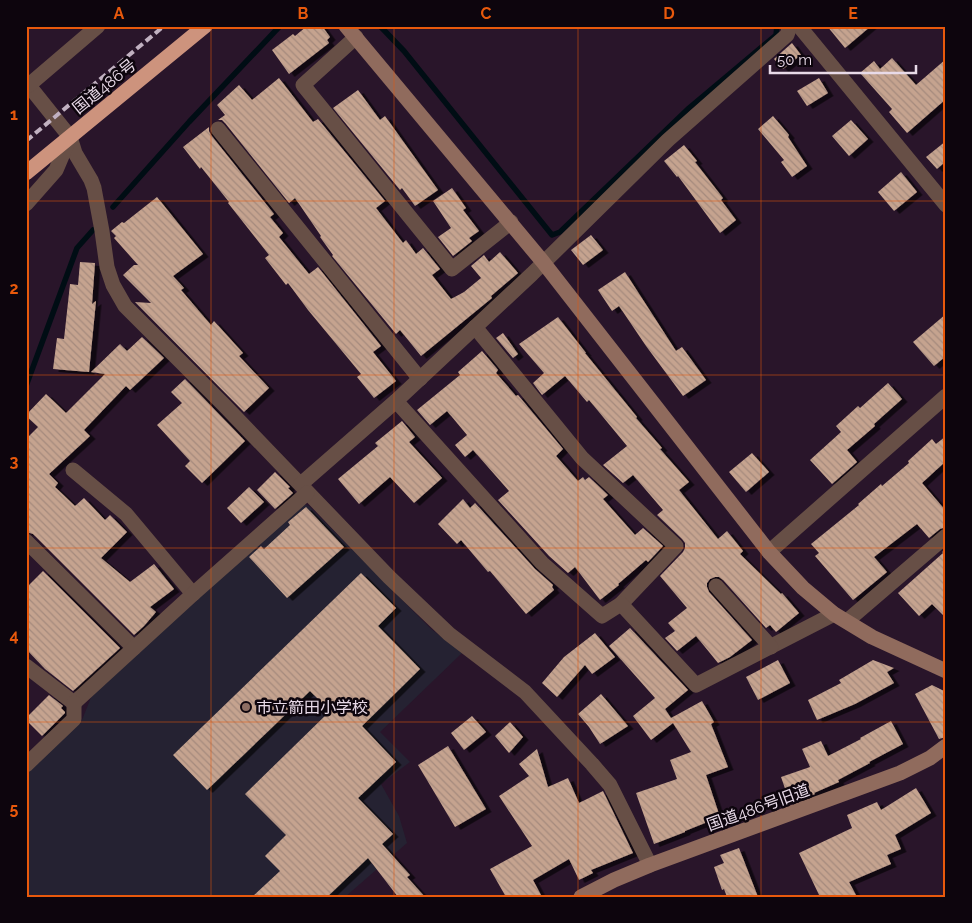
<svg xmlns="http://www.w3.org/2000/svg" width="972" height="923" font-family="Raleway,'Noto Sans JP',sans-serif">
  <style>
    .commercial { fill: #252232 }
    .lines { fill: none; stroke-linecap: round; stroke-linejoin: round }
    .stream { stroke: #000d14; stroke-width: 5.5 }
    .building { fill: url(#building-back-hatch); filter: url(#shadow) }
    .street { stroke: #674f46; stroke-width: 15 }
    .secondary { stroke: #906b5d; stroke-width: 15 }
    .highway { stroke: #cd937d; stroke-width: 15 }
    .rail { stroke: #c1b1c1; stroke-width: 4; stroke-dasharray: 8 4; stroke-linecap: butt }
    .grid { fill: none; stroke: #e8590c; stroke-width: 1; stroke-opacity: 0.55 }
    .education-dot { fill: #8d6e63; stroke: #0d050d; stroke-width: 2 }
    .labels { text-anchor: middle; stroke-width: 5; stroke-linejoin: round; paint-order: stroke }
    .street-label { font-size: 16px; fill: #e8dae8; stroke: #0d050d }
    .poi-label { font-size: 16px; fill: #e8dae8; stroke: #0d050d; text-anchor: start }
    .neatline { fill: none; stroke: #e8590c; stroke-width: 2 }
    .grid-label { font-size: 16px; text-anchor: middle; font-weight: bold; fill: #e8590c }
  </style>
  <defs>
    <pattern id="building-back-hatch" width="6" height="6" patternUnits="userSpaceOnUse" patternTransform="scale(1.25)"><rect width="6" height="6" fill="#c5a38f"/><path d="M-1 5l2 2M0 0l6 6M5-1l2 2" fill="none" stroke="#a58a7d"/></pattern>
    <filter id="shadow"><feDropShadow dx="5.5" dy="3" stdDeviation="0" flood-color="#0009"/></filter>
  </defs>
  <rect width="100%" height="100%" fill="#29152a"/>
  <polygon class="commercial" points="303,504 309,506 430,628 462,653 380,732 410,762 381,784 399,816 407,843 345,897 26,897 26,775 82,720 92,695"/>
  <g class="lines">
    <g class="stream">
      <polyline points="380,26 404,51 552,235 560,232 689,108 776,35 777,26"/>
      <polyline points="113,207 189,122 280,26"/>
      <polyline points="26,386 77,248 93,230"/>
    </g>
  </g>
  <g class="building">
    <polygon points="307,26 322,26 330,37 327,40 329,43 289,74 272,50 293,34 295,36"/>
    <polygon points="827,26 871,26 845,48"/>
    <polygon points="792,43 801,55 783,69 774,59"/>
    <polygon points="892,58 916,85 946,59 946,99 907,133 889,112 892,109 860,73 874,61 880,69"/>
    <polygon points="279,78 313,122 318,119 385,201 376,208 403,243 406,240 416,254 423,248 440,269 432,275 451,299 464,292 481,278 471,266 484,255 489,262 500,252 518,273 491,296 492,298 421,356 400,330 396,334 332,256 333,255 320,237 321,236 295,198 289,203 225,123 222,120 218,120 225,115 217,105 239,85 252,100"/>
    <polygon points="819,78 828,93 807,106 797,91"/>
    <polygon points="358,90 380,120 385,116 438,190 415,206 402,188 400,190 333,108"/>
    <polygon points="773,116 789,135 788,137 807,166 792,177 781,162 784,160 758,129"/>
    <polygon points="851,120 868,139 849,156 832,136"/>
    <polygon points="209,127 209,131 211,135 274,214 270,217 283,233 279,237 309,274 318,267 381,346 373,352 396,381 374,398 357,377 361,374 308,310 288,283 286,285 265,258 269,255 228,203 229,202 201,167 200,169 183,147"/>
    <polygon points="946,141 946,161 937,169 926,157"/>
    <polygon points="684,145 697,161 695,162 723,198 721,200 736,220 720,233 678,176 677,177 664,161"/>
    <polygon points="901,172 917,192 894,211 878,192"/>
    <polygon points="452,188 466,208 463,210 479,231 469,238 472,241 453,256 438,237 451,228 433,201"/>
    <polygon points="157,197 203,254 173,276 184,288 181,290 211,325 214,321 243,353 239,356 269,388 244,412 135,302 151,303 123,275 134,265 138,265 114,238 116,236 111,231 122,222 124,223"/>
    <polygon points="591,235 603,250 583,265 571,250"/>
    <polygon points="80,262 95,263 92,304 96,301 89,372 53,369 57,338 64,339 70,284 78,285"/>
    <polygon points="625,272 676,351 682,347 706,380 683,396 646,346 619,306 612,311 598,290"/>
    <polygon points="946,314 946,356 934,366 913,342"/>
    <polygon points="558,317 586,353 585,353 637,417 636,418 662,448 660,449 689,482 679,490 718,539 727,531 743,551 740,554 781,594 782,593 799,613 776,632 770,625 766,628 723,580 719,577 715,577 710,579 707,583 707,587 709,592 752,640 730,657 718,663 696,636 677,651 665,638 675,631 668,623 687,608 660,576 683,552 685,548 685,543 682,539 657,515 663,510 633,475 623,483 603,465 627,446 589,400 587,402 565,376 542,395 533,383 544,373 519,344"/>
    <polygon points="503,333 518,354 513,358 496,338"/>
    <polygon points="142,337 164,358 130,390 126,386 84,430 90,436 49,474 58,483 55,487 75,506 84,498 105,520 110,515 127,532 101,558 130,582 154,564 174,589 150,607 156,612 144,626 134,635 33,534 26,532 26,439 38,427 26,416 26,415 46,394 66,413 105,374 91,372 120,344 127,351"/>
    <polygon points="482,351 498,370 496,373 516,396 518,395 563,449 556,456 578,481 583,477 585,480 589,477 608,495 603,499 635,535 643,528 663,546 648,562 646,560 618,584 619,585 600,600 575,567 568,573 549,556 498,500 509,491 473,450 465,457 455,445 467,435 447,411 430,425 417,410 460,375 458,372"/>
    <polygon points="185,379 245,441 202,483 185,466 190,461 157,425 182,403 171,392"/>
    <polygon points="888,383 902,399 874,424 875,426 847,450 857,462 832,484 810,460 841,432 836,426 858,406 860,408"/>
    <polygon points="402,421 415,437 409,442 442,478 414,503 390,477 359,504 338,479 378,446 375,443"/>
    <polygon points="946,436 946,461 922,483 946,511 946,527 940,529 929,538 917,524 874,557 887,572 853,600 815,556 819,553 811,544 859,505 858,504 881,484 882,486 909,463 908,461 932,439 936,444"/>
    <polygon points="752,453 769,472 746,492 729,472"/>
    <polygon points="275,472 290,487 288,488 293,493 275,509 257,490"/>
    <polygon points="249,487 264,502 241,523 227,508"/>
    <polygon points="463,499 470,508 475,503 535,569 553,585 552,587 554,590 526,614 490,571 488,572 461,540 457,544 438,524"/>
    <polygon points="306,507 344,547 287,598 249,557 261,546 264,549 290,525 288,522"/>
    <polygon points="946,549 946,618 932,604 919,616 898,593 943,553 942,552"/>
    <polygon points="43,571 120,648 73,691 45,669 26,649 26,588"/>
    <polygon points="361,573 396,608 378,626 420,669 362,726 396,762 358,798 393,834 382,844 410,875 407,877 425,897 398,897 368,858 327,897 252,897 280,871 265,856 286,835 245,794 330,711 310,691 207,790 173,755"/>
    <polygon points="630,628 688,690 665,709 671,718 702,701 714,722 711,724 728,767 706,775 720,817 685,831 685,832 654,844 636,793 677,779 670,760 691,752 673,723 651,740 633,716 655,698 609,646"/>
    <polygon points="595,633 615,657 592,674 585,665 557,697 542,683 564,657"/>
    <polygon points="778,660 790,683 758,700 746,677"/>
    <polygon points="873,660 894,668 887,672 894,683 855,704 817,720 808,700 841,683 839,680"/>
    <polygon points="932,685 946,692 946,737 939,739 915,694"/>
    <polygon points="601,694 628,726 600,744 589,727 578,714"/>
    <polygon points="49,695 63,706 61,708 65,712 65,713 42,736 26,720 26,718"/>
    <polygon points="472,716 486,732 464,750 451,733"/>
    <polygon points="891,721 903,744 869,762 870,763 838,780 839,782 814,793 815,794 790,803 781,777 810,767 802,749 821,741 828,756 861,739 860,738"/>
    <polygon points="510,722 523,737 509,753 495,736"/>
    <polygon points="448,746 486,809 455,827 418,765"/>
    <polygon points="537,749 548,787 568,778 579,803 603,791 633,853 591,870 593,873 579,880 569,859 533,880 542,897 506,897 490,869 532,846 499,796 529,776 519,764"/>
    <polygon points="916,788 931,813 895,835 901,849 887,855 891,864 849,882 857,897 820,897 799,853 852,828 847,815 877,802 881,810"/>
    <polygon points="739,848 758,897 727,897 724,889 722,890 714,867 724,863 720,855"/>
  </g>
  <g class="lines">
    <g class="street">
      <polyline points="799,26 946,205"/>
      <polyline points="356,37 303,85 452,269 511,222"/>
      <polyline points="26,82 70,137 75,153 91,180 94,188 102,231 107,267 113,285 125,306 224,405 389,577 449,634 525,692 592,764 610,785 650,865"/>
      <polyline points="29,85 98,26"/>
      <polyline points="218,129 420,379"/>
      <polyline points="26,204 56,170 70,137"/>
      <polyline points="475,327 582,458 676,546 621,604"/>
      <polyline points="396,401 542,563 602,616 621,604 696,685 834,614"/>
      <polyline points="73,470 126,514 193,594"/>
      <polyline points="301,484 396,401 532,274 668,140 787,35 790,26"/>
      <polyline points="26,541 134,648"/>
      <polyline points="769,552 946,396"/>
      <polyline points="716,586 771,647"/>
      <polyline points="847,621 946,536"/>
      <polyline points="26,666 74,703 193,594 307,493"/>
      <polyline points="26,765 74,719 74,703"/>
    </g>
    <g class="secondary">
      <polyline points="346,26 543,262 769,552 803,588 834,614 872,637 946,671"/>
      <polyline points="581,897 614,880 650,865 900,773 930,758 946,746"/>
    </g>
    <polyline class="highway" points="26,173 205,26"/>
    <polyline class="rail" points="26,141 164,26"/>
  </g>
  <path class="grid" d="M211 26V897M394 26V897M578 26V897M761 26V897M26 201H946M26 375H946M26 548H946M26 722H946"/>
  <circle class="education-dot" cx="246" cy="707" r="5"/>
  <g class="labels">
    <g class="street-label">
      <text transform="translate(104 86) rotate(-39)" y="6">国道486号</text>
      <text transform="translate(758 807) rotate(-20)" y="6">国道486号旧道</text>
    </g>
    <g class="poi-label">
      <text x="256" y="713">市立箭田小学校</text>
    </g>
  </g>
  <rect width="972" height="923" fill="none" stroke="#0d050d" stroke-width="55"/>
  <path d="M770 65v8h146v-8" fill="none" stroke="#e8dae8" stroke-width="2.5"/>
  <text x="777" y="65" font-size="15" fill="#e8dae8" stroke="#0d050d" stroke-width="4" paint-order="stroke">50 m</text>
  <rect x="28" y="28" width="916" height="868" class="neatline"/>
  <g class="grid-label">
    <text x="119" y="19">A</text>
    <text x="303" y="19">B</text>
    <text x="486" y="19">C</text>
    <text x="669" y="19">D</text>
    <text x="853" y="19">E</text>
    <text x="14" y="120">1</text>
    <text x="14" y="294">2</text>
    <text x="14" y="467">3</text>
    <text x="14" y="641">4</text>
    <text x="14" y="814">5</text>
  </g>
</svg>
